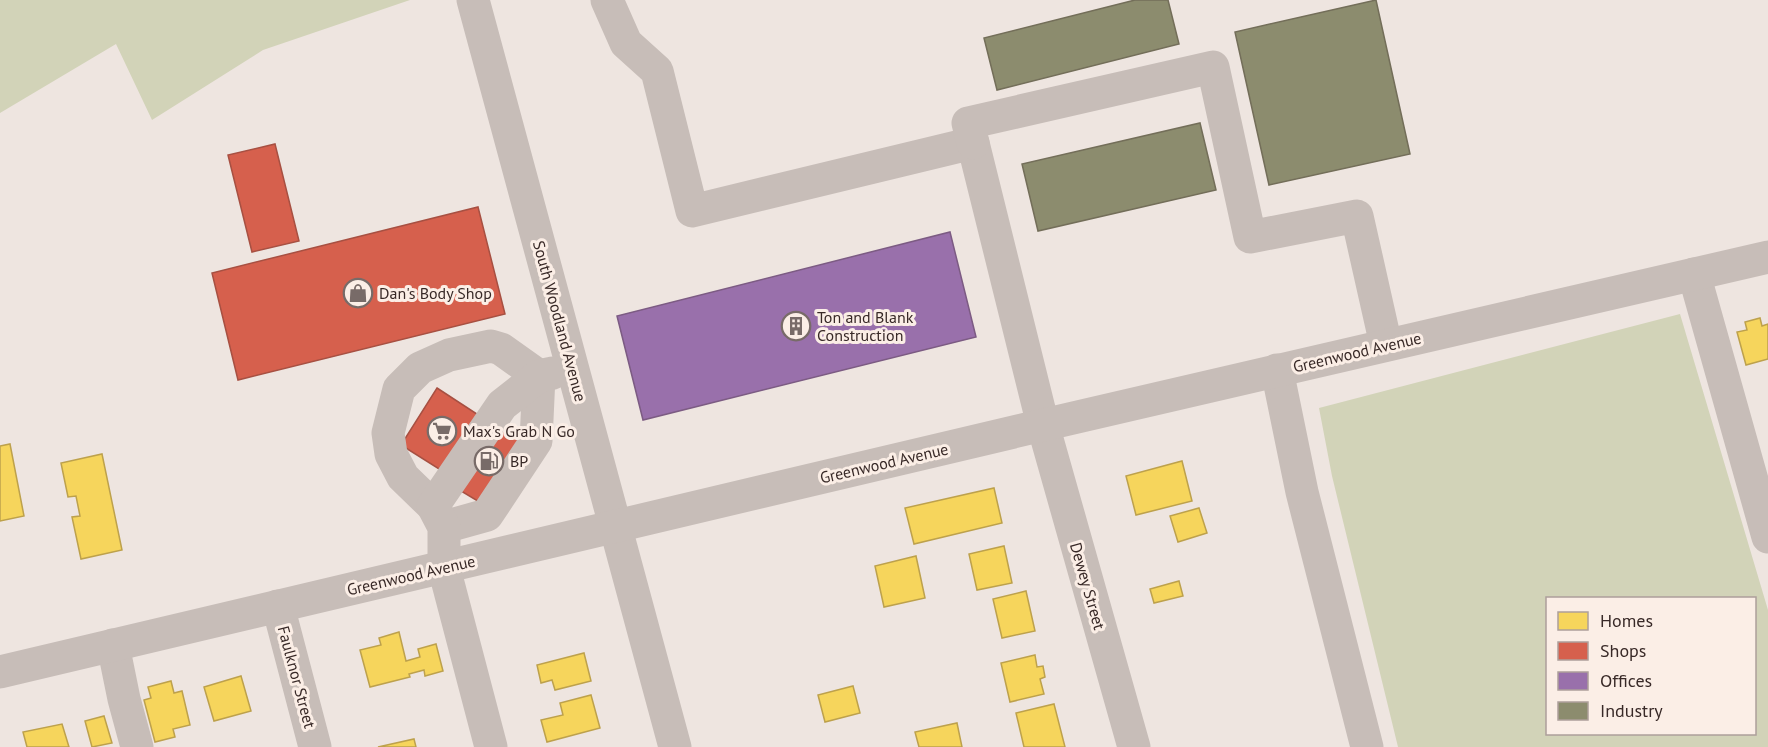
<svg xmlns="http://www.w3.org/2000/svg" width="1768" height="747" font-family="'PT Sans',sans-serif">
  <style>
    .green { fill: #d2d3b8; fill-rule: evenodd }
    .homes { fill: #f6d55c; stroke: #bda14c; stroke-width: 1.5 }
    .shops { fill: #d6604d; stroke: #a75042; stroke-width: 1.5 }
    .offices { fill: #9970ab; stroke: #7c5b83; stroke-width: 1.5 }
    .industry { fill: #8c8c6e; stroke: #736e59; stroke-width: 1.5 }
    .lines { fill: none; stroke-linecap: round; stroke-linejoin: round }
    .minor { stroke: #c7bdb8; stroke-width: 33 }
    .labels { text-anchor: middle; stroke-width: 6; stroke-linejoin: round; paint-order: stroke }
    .poi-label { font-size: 16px; fill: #382927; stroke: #fbeee6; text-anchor: start }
    .street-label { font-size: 16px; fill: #382927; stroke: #fbeee6 }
  </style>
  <rect width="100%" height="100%" fill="#eee5e0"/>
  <g class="green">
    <polygon points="0,0 410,0 263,50 152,120 116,44 0,113"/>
    <path d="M1680 314 1768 610V747H1398L1332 476 1319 408ZM1548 598H1754V734H1548Z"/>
  </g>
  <g class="homes">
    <polygon points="1760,318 1762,326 1768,324 1768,359 1746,365 1737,332 1747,330 1745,322"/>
    <polygon points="10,444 24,516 0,521 0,446"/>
    <polygon points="102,454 122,550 81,559 72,517 80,516 76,496 68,497 61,463"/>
    <polygon points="1182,461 1192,501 1136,515 1126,476"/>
    <polygon points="994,488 1002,523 914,544 905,508"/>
    <polygon points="1199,508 1207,533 1178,542 1170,516"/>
    <polygon points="1004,546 1012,583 977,590 969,554"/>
    <polygon points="916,556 925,598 884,607 875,566"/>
    <polygon points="1179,581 1183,596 1154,603 1150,589"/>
    <polygon points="1026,591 1035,631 1002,638 993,599"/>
    <polygon points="399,632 406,661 420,657 418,649 436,644 443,671 425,676 424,670 409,674 410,677 370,687 360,650 381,645 379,638"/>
    <polygon points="584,653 591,681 555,690 552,680 541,683 537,665"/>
    <polygon points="1035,655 1037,667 1043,666 1045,677 1040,679 1044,694 1010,702 1001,663"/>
    <polygon points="241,676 251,711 214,721 204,687"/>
    <polygon points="171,681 174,693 182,691 190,725 173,729 175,737 155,742 144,700 151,698 148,687"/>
    <polygon points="853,686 860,713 825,722 818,695"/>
    <polygon points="591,695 600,728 547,742 541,720 563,715 560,703"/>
    <polygon points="1054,704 1065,747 1024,747 1016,713"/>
    <polygon points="104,716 112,743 92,747 85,721"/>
    <polygon points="957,723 962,747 919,747 915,732"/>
    <polygon points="62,724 69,747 27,747 23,732"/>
    <polygon points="414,739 416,747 378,747"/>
  </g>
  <g class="shops">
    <polygon points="275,144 299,241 252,252 228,155"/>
    <polygon points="478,207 505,314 238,380 212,273"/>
    <polygon points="437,388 483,418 447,474 401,445"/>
    <polygon points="498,420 523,435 481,503 456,488"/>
  </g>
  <polygon class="offices" points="950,232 976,337 643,420 617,316"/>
  <g class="industry">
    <polygon points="1135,0 1168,0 1179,44 997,90 984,38"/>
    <polygon points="1376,0 1410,154 1269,185 1235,32"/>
    <polygon points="1200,123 1216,190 1038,231 1022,164"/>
  </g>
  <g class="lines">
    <g class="minor">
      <polyline points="473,0 675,747"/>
      <polyline points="607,0 626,43 657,71 692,211 973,143 1043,425 1134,747"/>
      <polyline points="973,143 968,123 1213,67 1250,237 1357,216 1386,345"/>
      <polyline points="1694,274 1768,537"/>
      <polyline points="1277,370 1302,492 1367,747"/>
      <polyline points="433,506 403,477 391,454 388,433 399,389 420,368 449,355 491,346 501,349 539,376 536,441 487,515 444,527"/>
      <polyline points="278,606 315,747"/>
      <polyline points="113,645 124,699 137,747"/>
      <polyline points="0,672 1043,425 1768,257"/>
      <polyline points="491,747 444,568 444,527 433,506 502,405 539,376 553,373"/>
    </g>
  </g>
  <defs>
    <g id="shop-ring" transform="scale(1.5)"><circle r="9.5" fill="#fbeee6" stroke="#786b68" stroke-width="1.5"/><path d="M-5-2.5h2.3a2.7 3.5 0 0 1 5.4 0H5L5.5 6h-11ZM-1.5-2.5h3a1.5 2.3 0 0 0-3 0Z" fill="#786b68"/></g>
    <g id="building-ring" transform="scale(1.5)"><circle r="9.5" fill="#fbeee6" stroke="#786b68" stroke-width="1.5"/><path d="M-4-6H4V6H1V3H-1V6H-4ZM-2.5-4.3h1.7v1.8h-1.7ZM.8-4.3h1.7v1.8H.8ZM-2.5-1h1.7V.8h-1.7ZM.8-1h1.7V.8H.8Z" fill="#786b68"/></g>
    <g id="supermarket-ring" transform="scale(1.5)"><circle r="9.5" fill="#fbeee6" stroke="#786b68" stroke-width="1.5"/><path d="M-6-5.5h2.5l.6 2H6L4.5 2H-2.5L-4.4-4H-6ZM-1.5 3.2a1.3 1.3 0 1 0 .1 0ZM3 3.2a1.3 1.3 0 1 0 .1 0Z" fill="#786b68"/></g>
    <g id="fuel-ring" transform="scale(1.5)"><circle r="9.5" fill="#fbeee6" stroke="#786b68" stroke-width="1.5"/><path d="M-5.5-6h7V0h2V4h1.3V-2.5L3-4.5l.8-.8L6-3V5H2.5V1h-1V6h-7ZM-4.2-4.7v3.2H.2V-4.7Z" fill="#786b68"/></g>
  </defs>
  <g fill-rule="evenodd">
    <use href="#shop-ring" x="358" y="293"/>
    <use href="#building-ring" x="796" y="326"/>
    <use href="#supermarket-ring" x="442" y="431"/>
    <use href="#fuel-ring" x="489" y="461"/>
  </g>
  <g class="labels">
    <g class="poi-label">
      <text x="379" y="299">Dan's Body Shop</text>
      <text x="817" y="323">Ton and Blank<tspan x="817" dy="18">Construction</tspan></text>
      <text x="463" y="437">Max's Grab N Go</text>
      <text x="510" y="467">BP</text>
    </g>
    <g class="street-label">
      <text transform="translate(560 321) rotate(75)" y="6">South Woodland Avenue</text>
      <text transform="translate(1357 352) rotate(-13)" y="6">Greenwood Avenue</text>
      <text transform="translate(884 463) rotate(-13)" y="6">Greenwood Avenue</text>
      <text transform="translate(411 575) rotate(-13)" y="6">Greenwood Avenue</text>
      <text transform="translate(1088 586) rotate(74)" y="6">Dewey Street</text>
      <text transform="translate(297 677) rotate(75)" y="6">Faulknor Street</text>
    </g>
  </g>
  <rect x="1546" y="597" width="210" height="138" fill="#fbeee6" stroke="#ad9f9a" stroke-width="1.5"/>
  <rect x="1558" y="612" width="30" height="18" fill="#f6d55c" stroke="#ad9f9a" stroke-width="1.5"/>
  <text x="1600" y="627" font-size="18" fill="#382927">Homes</text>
  <rect x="1558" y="642" width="30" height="18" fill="#d6604d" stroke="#ad9f9a" stroke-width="1.5"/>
  <text x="1600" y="657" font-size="18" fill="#382927">Shops</text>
  <rect x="1558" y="672" width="30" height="18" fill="#9970ab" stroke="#ad9f9a" stroke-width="1.5"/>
  <text x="1600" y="687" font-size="18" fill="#382927">Offices</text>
  <rect x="1558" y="702" width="30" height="18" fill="#8c8c6e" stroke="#ad9f9a" stroke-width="1.5"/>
  <text x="1600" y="717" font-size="18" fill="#382927">Industry</text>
</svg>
